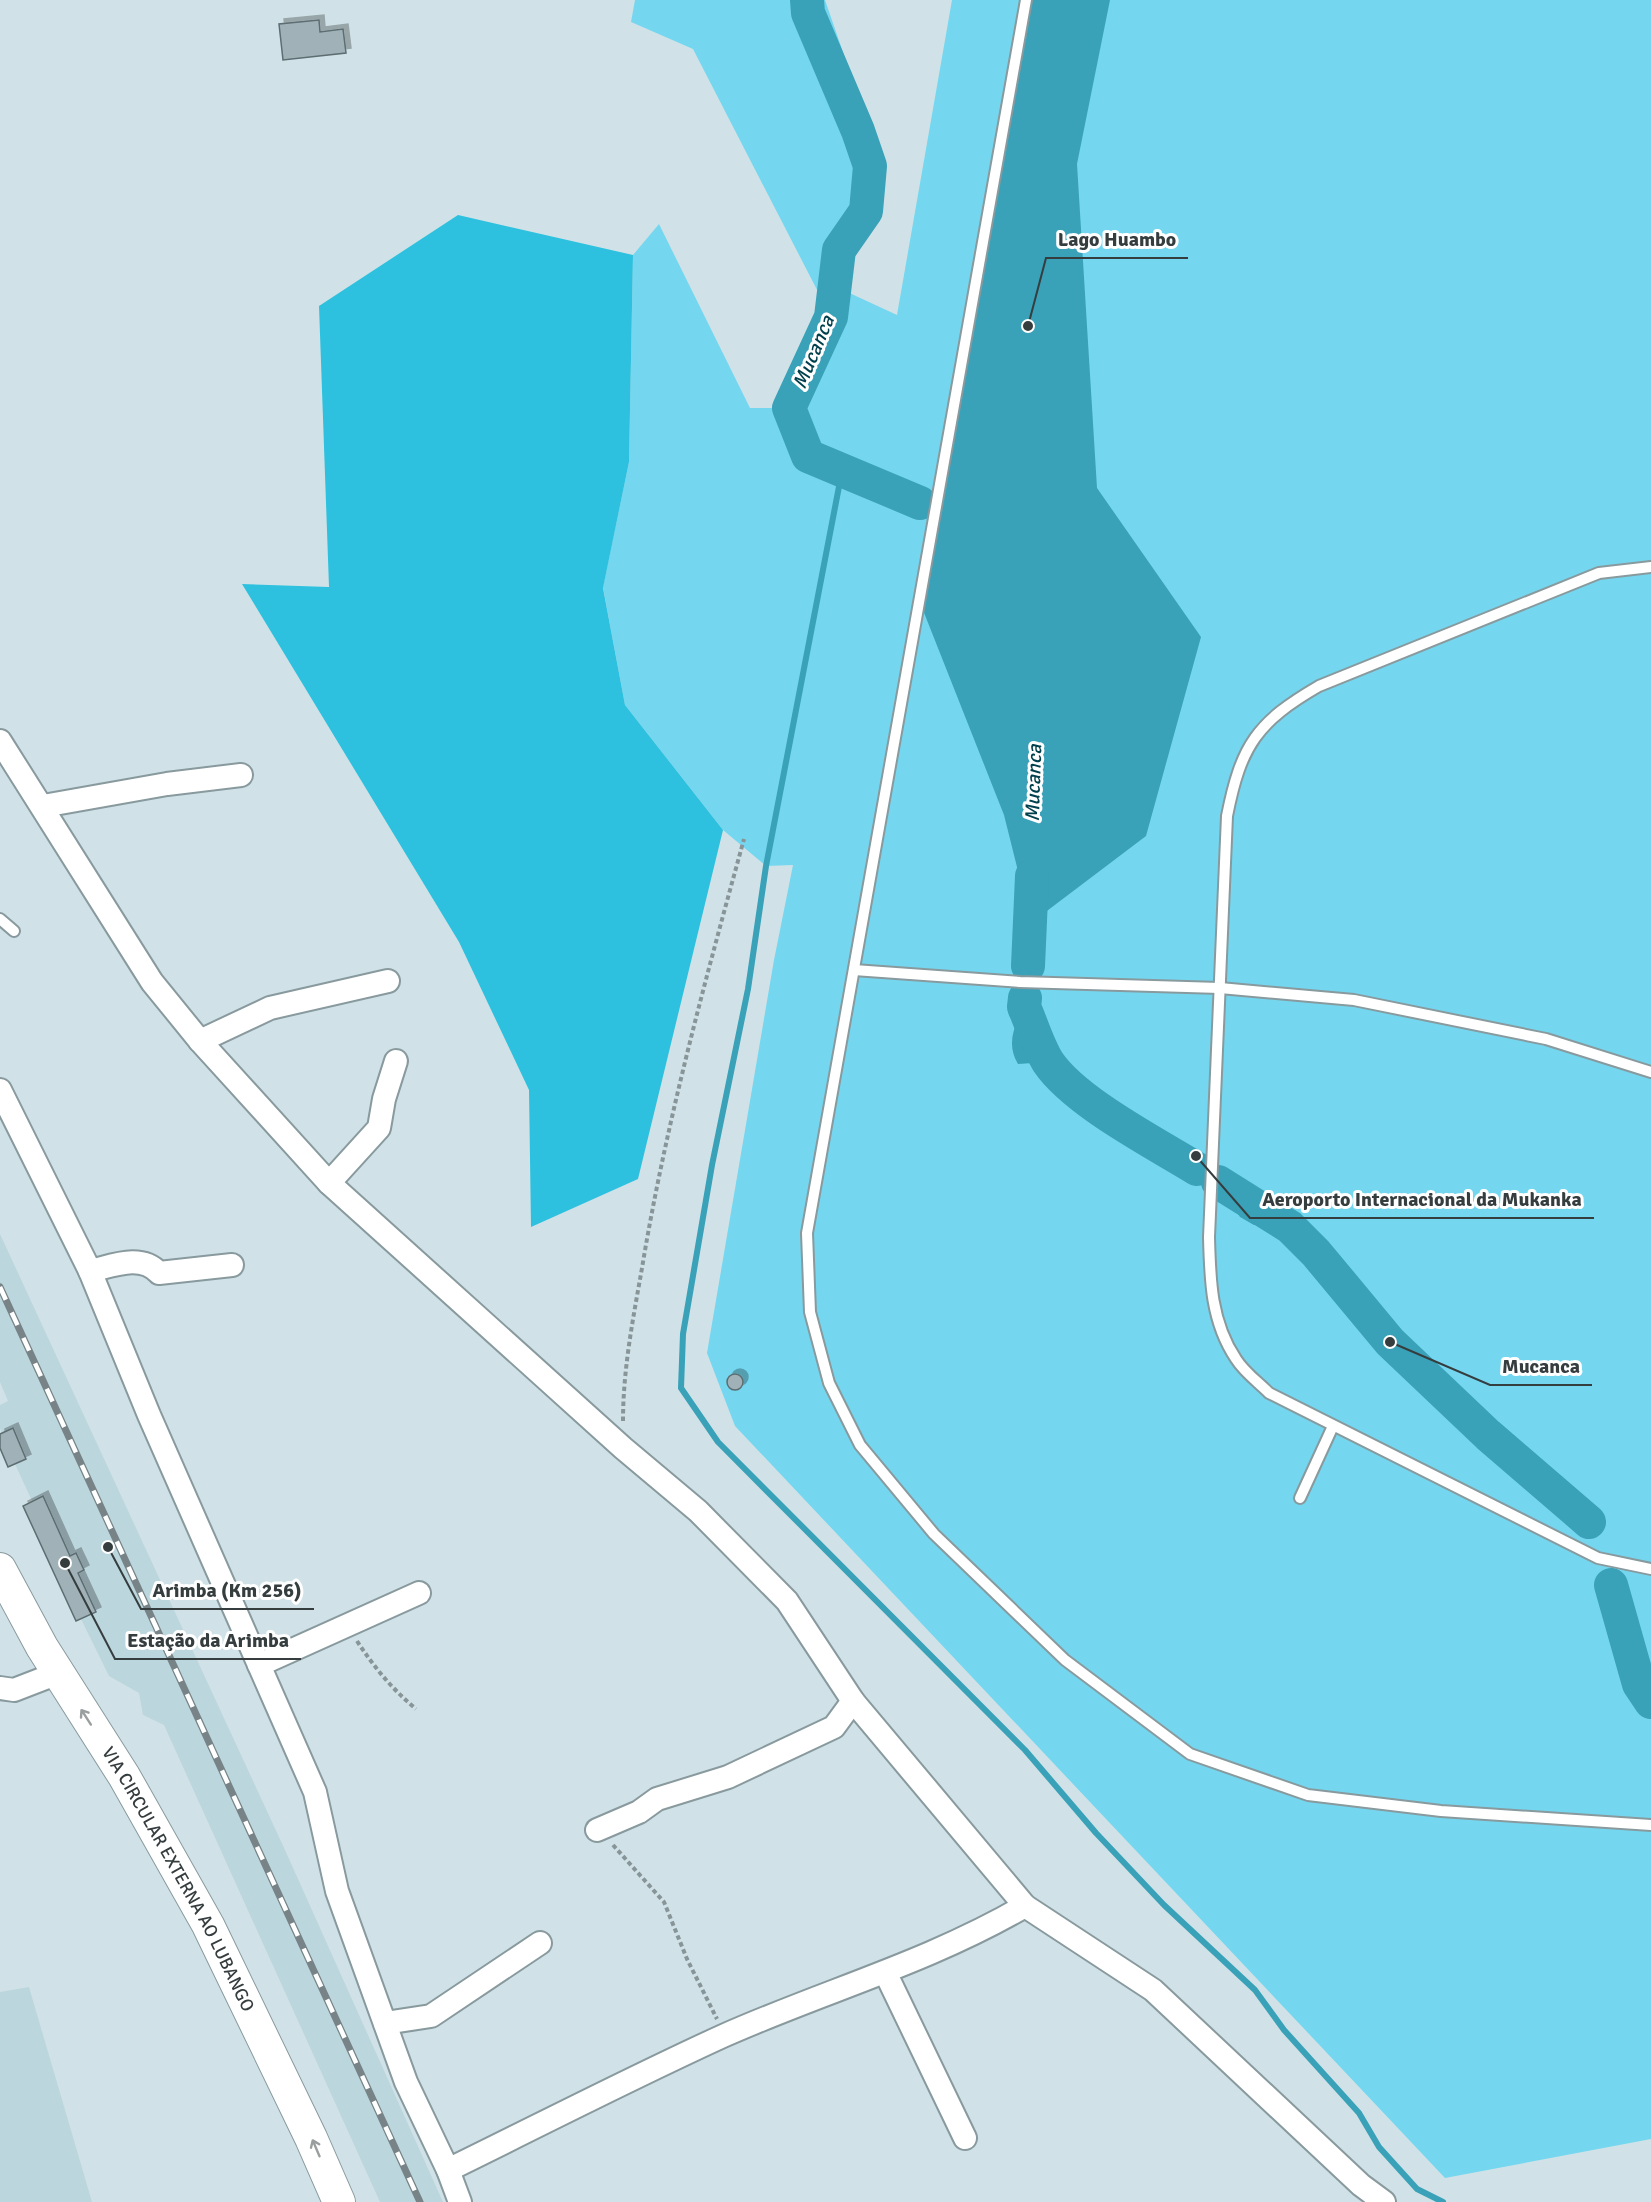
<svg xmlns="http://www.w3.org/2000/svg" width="1651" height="2202" font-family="Signika,sans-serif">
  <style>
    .built { fill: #bbd6dd }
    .green { fill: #74d7ef }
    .forest { fill: #2dc1df }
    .water { fill: #39a1b8 }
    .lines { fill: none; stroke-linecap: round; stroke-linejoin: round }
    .stream { stroke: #39a1b8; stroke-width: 6 }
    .river { stroke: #39a1b8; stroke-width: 34 }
    .building { fill: #a0b2b7; stroke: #5d6d71; stroke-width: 1.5; filter: url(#shadow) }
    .lane-casing { stroke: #889a9e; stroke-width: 14 }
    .street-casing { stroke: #889a9e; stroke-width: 26 }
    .secondary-casing { stroke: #889a9e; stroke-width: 34 }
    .path { stroke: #889598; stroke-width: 4; stroke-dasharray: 4.5 3; stroke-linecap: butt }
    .lane { stroke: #fff; stroke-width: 10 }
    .street { stroke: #fff; stroke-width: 22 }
    .secondary { stroke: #fff; stroke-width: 32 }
    .rail-casing { stroke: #778386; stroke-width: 7 }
    .rail { stroke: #fff; stroke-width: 4.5; stroke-dasharray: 14; stroke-linecap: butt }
    .oneway { stroke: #9a9e9f }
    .labels { text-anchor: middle; stroke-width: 6; stroke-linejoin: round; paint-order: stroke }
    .street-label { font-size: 18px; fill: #363d3f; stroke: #fff }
    .water-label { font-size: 20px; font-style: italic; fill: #00404d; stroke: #fff }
    .leader { fill: none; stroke: #363d3f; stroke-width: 2 }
    .callout-dot { fill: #363d3f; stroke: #fff; stroke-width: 2 }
    .callout-label { font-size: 20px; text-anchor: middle; font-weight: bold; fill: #363d3f; stroke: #fff; stroke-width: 6; stroke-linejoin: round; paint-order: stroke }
  </style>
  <defs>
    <filter id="shadow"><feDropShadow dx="5" dy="-5" stdDeviation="0" flood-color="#0004"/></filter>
  </defs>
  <rect width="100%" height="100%" fill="#d0e2e7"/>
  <g class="built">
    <polygon points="0,1234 285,1850 443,2202 380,2202 164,1725 143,1715 139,1693 109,1676 81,1619 76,1621 23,1506 32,1501 15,1464 26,1458 13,1428 2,1433 0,1428 0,1405 8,1401 0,1382"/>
    <polygon points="29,1987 92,2202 0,2202 0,1992"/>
  </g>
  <polygon class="green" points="635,0 825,0 881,162 883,195 844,267 843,290 897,315 952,0 1651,0 1651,2139 1445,2178 735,1426 707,1353 774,960 793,865 766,866 723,830 625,705 603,587 629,462 633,255 659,224 750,408 789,408 831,317 693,49 631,22"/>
  <polygon class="forest" points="458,215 633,255 629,462 603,588 625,705 723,830 638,1179 531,1227 529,1090 459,942 242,584 329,587 319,306"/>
  <g class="water">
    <polygon points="1026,0 1110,0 1077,164 1097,488 1201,637 1146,836 1031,923 1004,815 919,600"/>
    <path d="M1024 1007H1034C1048 1023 1047 1042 1048 1062L1018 1064C1006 1044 1014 1026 1024 1007Z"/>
    <polygon points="1240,1189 1267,1192 1278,1199 1281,1210 1292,1220 1290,1227 1271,1223 1254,1225 1240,1217 1232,1204 1230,1192"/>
  </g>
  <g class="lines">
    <polyline class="stream" points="842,471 766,866 748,989 712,1165 683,1334 681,1388 718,1442 1025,1750 1096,1833 1164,1905 1255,1990 1284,2030 1359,2113 1379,2147 1417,2189 1443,2202"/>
    <g class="river">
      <polyline points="807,0 808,13 858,131 870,166 866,211 839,250 831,317 789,408 808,456 920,503"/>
      <polyline points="1028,966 1032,876"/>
      <path d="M1025 998 1024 1007C1032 1025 1038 1046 1048 1062 1075 1102 1155 1143 1197 1169"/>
      <polyline points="1218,1182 1290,1227 1316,1253 1390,1342 1488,1435 1589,1522"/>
      <polyline points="1611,1585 1639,1684 1651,1702"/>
    </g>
  </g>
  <g class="building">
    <polygon points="319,20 320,32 343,29 346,53 283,60 279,24"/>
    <circle cx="735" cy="1382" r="8"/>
    <polygon points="13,1428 26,1459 8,1467 0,1448 0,1434"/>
    <polygon points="43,1496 70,1556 76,1553 84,1570 78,1573 96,1612 76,1621 23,1506"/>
  </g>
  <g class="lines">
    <g class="lane-casing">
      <g id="lane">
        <polyline points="1026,0 807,1233 810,1312 829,1383 860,1445 934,1534 1065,1660 1190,1754 1308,1795 1441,1811 1651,1825"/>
        <path d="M1651 567 1599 573 1319 686C1257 722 1241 745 1227 816L1209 1237C1210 1280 1211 1322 1236 1359 1244 1372 1258 1382 1269 1393L1598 1558 1651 1569"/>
        <polyline points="0,919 14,931"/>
        <polyline points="854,970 1020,982 1220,988 1354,1000 1546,1039 1651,1072"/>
        <polyline points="1300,1498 1333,1426"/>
      </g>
    </g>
    <g class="street-casing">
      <g id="street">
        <polyline points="0,741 152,982 200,1041 329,1183 623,1448 698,1511 787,1601 853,1701 1025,1906 1153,1990 1361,2185 1384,2202"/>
        <polyline points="43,806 167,784 241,775"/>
        <polyline points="200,1041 270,1008 388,981"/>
        <polyline points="0,1090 90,1271 149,1415 315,1792 337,1891 406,2082 448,2170 460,2202"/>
        <polyline points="329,1183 379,1128 384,1099 396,1061"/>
        <path d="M90 1271C112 1266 141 1253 159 1273L232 1265"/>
        <polyline points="259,1665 419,1593"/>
        <polyline points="0,1688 14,1690 58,1673"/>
        <polyline points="597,1830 639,1812 657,1799 728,1777 834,1727 853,1701"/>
        <polyline points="886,1974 965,2138"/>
        <polyline points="385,2023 431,2016 540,1943"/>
        <path d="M448 2170C540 2125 631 2078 723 2036 824 1991 927 1963 1025 1906"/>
      </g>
    </g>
    <g class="secondary-casing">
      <g id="secondary">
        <path id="s1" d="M0 1569 42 1647 124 1776 208 1925 311 2138 339 2202"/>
      </g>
    </g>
    <g class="path">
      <path d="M623 1421C623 1369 633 1319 642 1268 666 1123 705 981 744 839"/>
      <path d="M357 1641C374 1667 392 1689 416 1709"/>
      <polyline points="613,1845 664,1902 687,1959 717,2019"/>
    </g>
    <use href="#lane" class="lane"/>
    <use href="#street" class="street"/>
    <use href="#secondary" class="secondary"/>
    <g class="rail-casing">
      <polyline id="rail" points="0,1287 420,2202"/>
    </g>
    <use href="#rail" class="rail"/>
  </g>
  <defs><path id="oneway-shaft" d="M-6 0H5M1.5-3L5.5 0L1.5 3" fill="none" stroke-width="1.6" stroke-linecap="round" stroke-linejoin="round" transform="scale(1.5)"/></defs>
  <g class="oneway">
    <use href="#oneway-shaft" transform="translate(86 1717) rotate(-123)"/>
    <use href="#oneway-shaft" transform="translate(316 2148) rotate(-113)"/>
  </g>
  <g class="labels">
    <g class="street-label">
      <text dy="6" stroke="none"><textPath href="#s1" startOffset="358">VIA CIRCULAR EXTERNA AO LUBANGO</textPath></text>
    </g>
    <g class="water-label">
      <text transform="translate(813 352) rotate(-67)" y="7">Mucanca</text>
      <text transform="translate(1033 783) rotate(-88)" y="7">Mucanca</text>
    </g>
  </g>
  <path class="leader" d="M1028 326L1046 258H1188M1196 1156L1250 1218H1594M1390 1342L1490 1385H1592M108 1547L141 1609H314M65 1563L115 1659H301"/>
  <g class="callout-dot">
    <circle cx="1028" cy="326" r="6"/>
    <circle cx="1196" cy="1156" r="6"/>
    <circle cx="1390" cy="1342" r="6"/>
    <circle cx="108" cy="1547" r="6"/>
    <circle cx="65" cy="1563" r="6"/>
  </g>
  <g class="callout-label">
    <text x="1117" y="246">Lago Huambo</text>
    <text x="1422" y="1206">Aeroporto Internacional da Mukanka</text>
    <text x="1541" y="1373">Mucanca</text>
    <text x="227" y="1597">Arimba (Km 256)</text>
    <text x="208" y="1647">Estação da Arimba</text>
  </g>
</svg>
